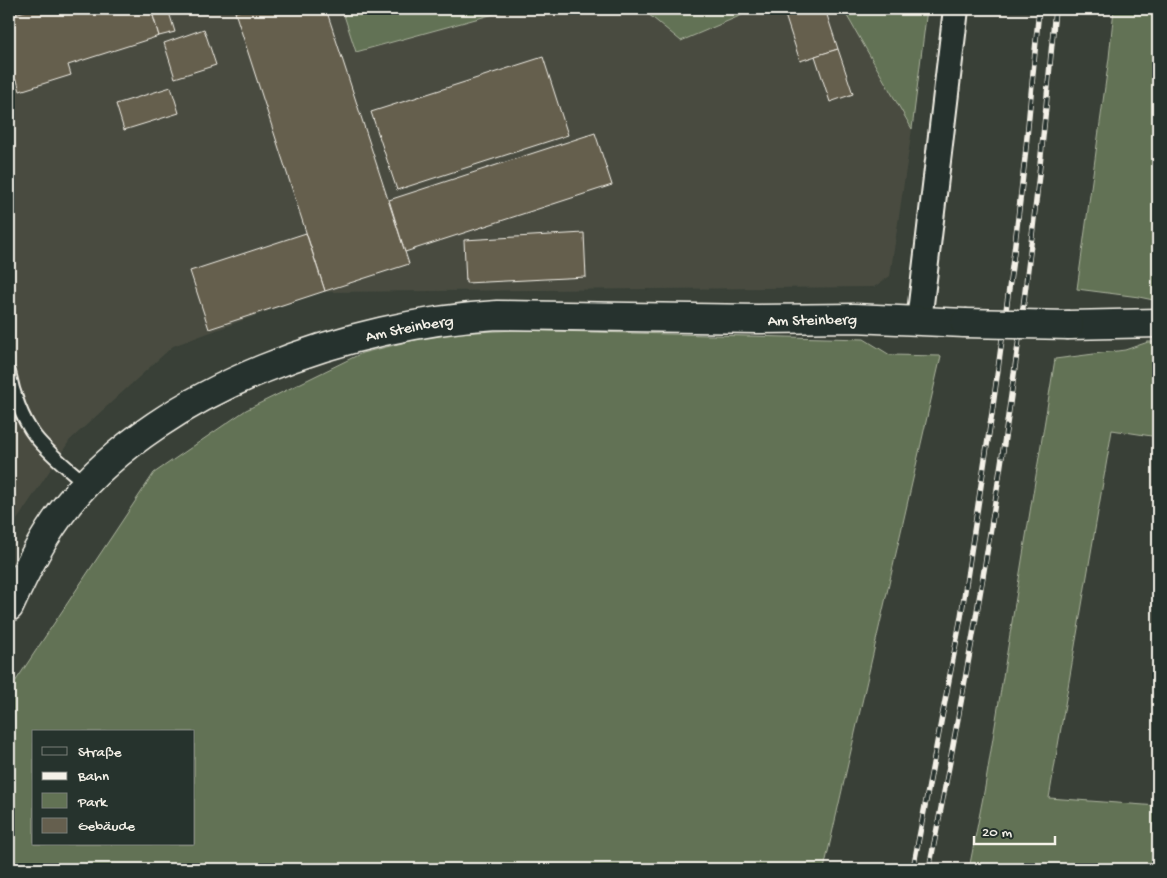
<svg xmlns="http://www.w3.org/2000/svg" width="1167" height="878" font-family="'Gochi Hand',sans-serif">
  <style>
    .built { fill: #494c41 }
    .green { fill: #627254; stroke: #abb29e; fill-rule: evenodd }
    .building { fill: #655f4e; stroke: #f4f1e8 }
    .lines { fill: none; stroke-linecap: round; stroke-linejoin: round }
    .service-casing { stroke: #f4f1e8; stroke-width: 16 }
    .minor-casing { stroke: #f4f1e8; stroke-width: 28 }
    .secondary-casing { stroke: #f4f1e8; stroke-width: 31 }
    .service { stroke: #26332d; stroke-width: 12 }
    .minor { stroke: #26332d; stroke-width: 24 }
    .secondary { stroke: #26332d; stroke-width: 28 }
    .rail-casing { stroke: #f4f1e8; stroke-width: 5.5 }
    .rail { stroke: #26332d; stroke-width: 4; stroke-dasharray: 11; stroke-linecap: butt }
    .secondary-bridge-casing { stroke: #f4f1e8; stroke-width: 31; stroke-linecap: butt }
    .secondary-bridge { stroke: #26332d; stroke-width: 28 }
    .labels { text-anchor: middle; stroke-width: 5; stroke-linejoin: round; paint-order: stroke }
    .street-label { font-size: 16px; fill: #f4f1e8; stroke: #26332d }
  </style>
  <rect width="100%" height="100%" fill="#394037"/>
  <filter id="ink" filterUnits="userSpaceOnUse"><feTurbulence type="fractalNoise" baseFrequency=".02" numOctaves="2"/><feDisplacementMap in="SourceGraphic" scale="10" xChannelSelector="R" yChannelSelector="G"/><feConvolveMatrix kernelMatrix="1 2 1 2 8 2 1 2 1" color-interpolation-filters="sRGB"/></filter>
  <g filter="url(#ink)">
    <polygon class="built" points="9,9 342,9 356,52 512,9 642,9 681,41 756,9 843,9 912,129 890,276 874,287 320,292 173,346 70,440 9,532"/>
    <g class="green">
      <polygon points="342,9 512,9 356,52"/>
      <polygon points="642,9 756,9 681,41"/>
      <polygon points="843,9 927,9 912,129"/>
      <polygon points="1114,9 1158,9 1158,301 1139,297 1077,289 1109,58"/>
      <path d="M515 330 864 339 890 355 941 356 824 869H9V691L154 473 246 410 362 353 439 334ZM34 732H194V844H34Z"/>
      <polygon points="1148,342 1158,342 1158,437 1112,430 1049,798 1158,806 1158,869 969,869 985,787 1055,359 1125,350"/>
    </g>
    <g class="building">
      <polygon points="31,9 151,9 159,36 68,65 71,75 20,91 17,80 12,82 9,71 9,16"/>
      <polygon points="161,9 168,9 175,32 159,36 152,12"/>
      <polygon points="246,9 326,9 409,264 325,291 235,12"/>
      <polygon points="783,9 825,9 838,49 800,61"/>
      <polygon points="204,29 216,65 175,78 164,43"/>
      <polygon points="838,49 853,94 830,102 815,56"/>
      <polygon points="543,57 568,135 397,190 371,112"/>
      <polygon points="171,87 179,113 124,130 116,104"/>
      <polygon points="595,133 612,185 405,252 389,200"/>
      <polygon points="306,233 325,291 209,329 190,271"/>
      <polygon points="584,233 586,277 466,283 464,240"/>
    </g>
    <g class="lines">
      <g class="service-casing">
        <path id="service" d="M9 372C13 393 22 419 35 436 49 454 69 469 86 484"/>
      </g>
      <g class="minor-casing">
        <polyline id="minor" points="919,321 956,9"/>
      </g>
      <g class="secondary-casing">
        <g id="secondary">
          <polyline points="1069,325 1158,323"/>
          <path id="s1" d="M9 607C26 570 44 534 69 503 163 387 353 323 497 315L758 319 854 318 965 323"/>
        </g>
      </g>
      <use href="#service" class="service"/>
      <use href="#minor" class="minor"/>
      <use href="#secondary" class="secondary"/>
      <g class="rail-casing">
        <g id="rail">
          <polyline points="913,869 961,617 992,413 1014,252 1025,158 1039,9"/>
          <path d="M929 869C970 665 1005 459 1030 252 1040 171 1048 90 1055 9"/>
        </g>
      </g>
      <use href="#rail" class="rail"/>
      <g class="secondary-bridge-casing">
        <polyline id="secondary-bridge" points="965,323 1069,325"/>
      </g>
      <use href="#secondary-bridge" class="secondary-bridge"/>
    </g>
  </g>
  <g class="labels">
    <g class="street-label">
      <text dy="6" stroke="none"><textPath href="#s1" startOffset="915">Am Steinberg</textPath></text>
      <text dy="6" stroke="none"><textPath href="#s1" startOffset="511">Am Steinberg</textPath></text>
    </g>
  </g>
  <rect width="1167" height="878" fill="none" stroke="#26332d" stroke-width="30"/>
  <rect x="15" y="15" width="1137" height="848" fill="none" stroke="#f4f1e8" stroke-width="2" filter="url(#ink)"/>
  <rect x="32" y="730" width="162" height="115" fill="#26332d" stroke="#787f78"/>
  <rect x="42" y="747" width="25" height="8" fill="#26332d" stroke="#787f78"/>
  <text x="78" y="756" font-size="15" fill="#f4f1e8">Straße</text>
  <rect x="42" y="772" width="25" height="8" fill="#f4f1e8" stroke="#787f78"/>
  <text x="78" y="780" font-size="15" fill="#f4f1e8">Bahn</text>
  <rect x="42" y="793" width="25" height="15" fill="#627254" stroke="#787f78"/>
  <text x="78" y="806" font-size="15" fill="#f4f1e8">Park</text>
  <rect x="42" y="818" width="25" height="15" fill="#655f4e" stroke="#787f78"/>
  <text x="78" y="830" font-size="15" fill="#f4f1e8">Gebäude</text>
  <path d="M974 836v8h81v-8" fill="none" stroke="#f4f1e8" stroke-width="2.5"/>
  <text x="982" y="836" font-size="15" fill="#f4f1e8" stroke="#26332d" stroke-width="4" paint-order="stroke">20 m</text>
</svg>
